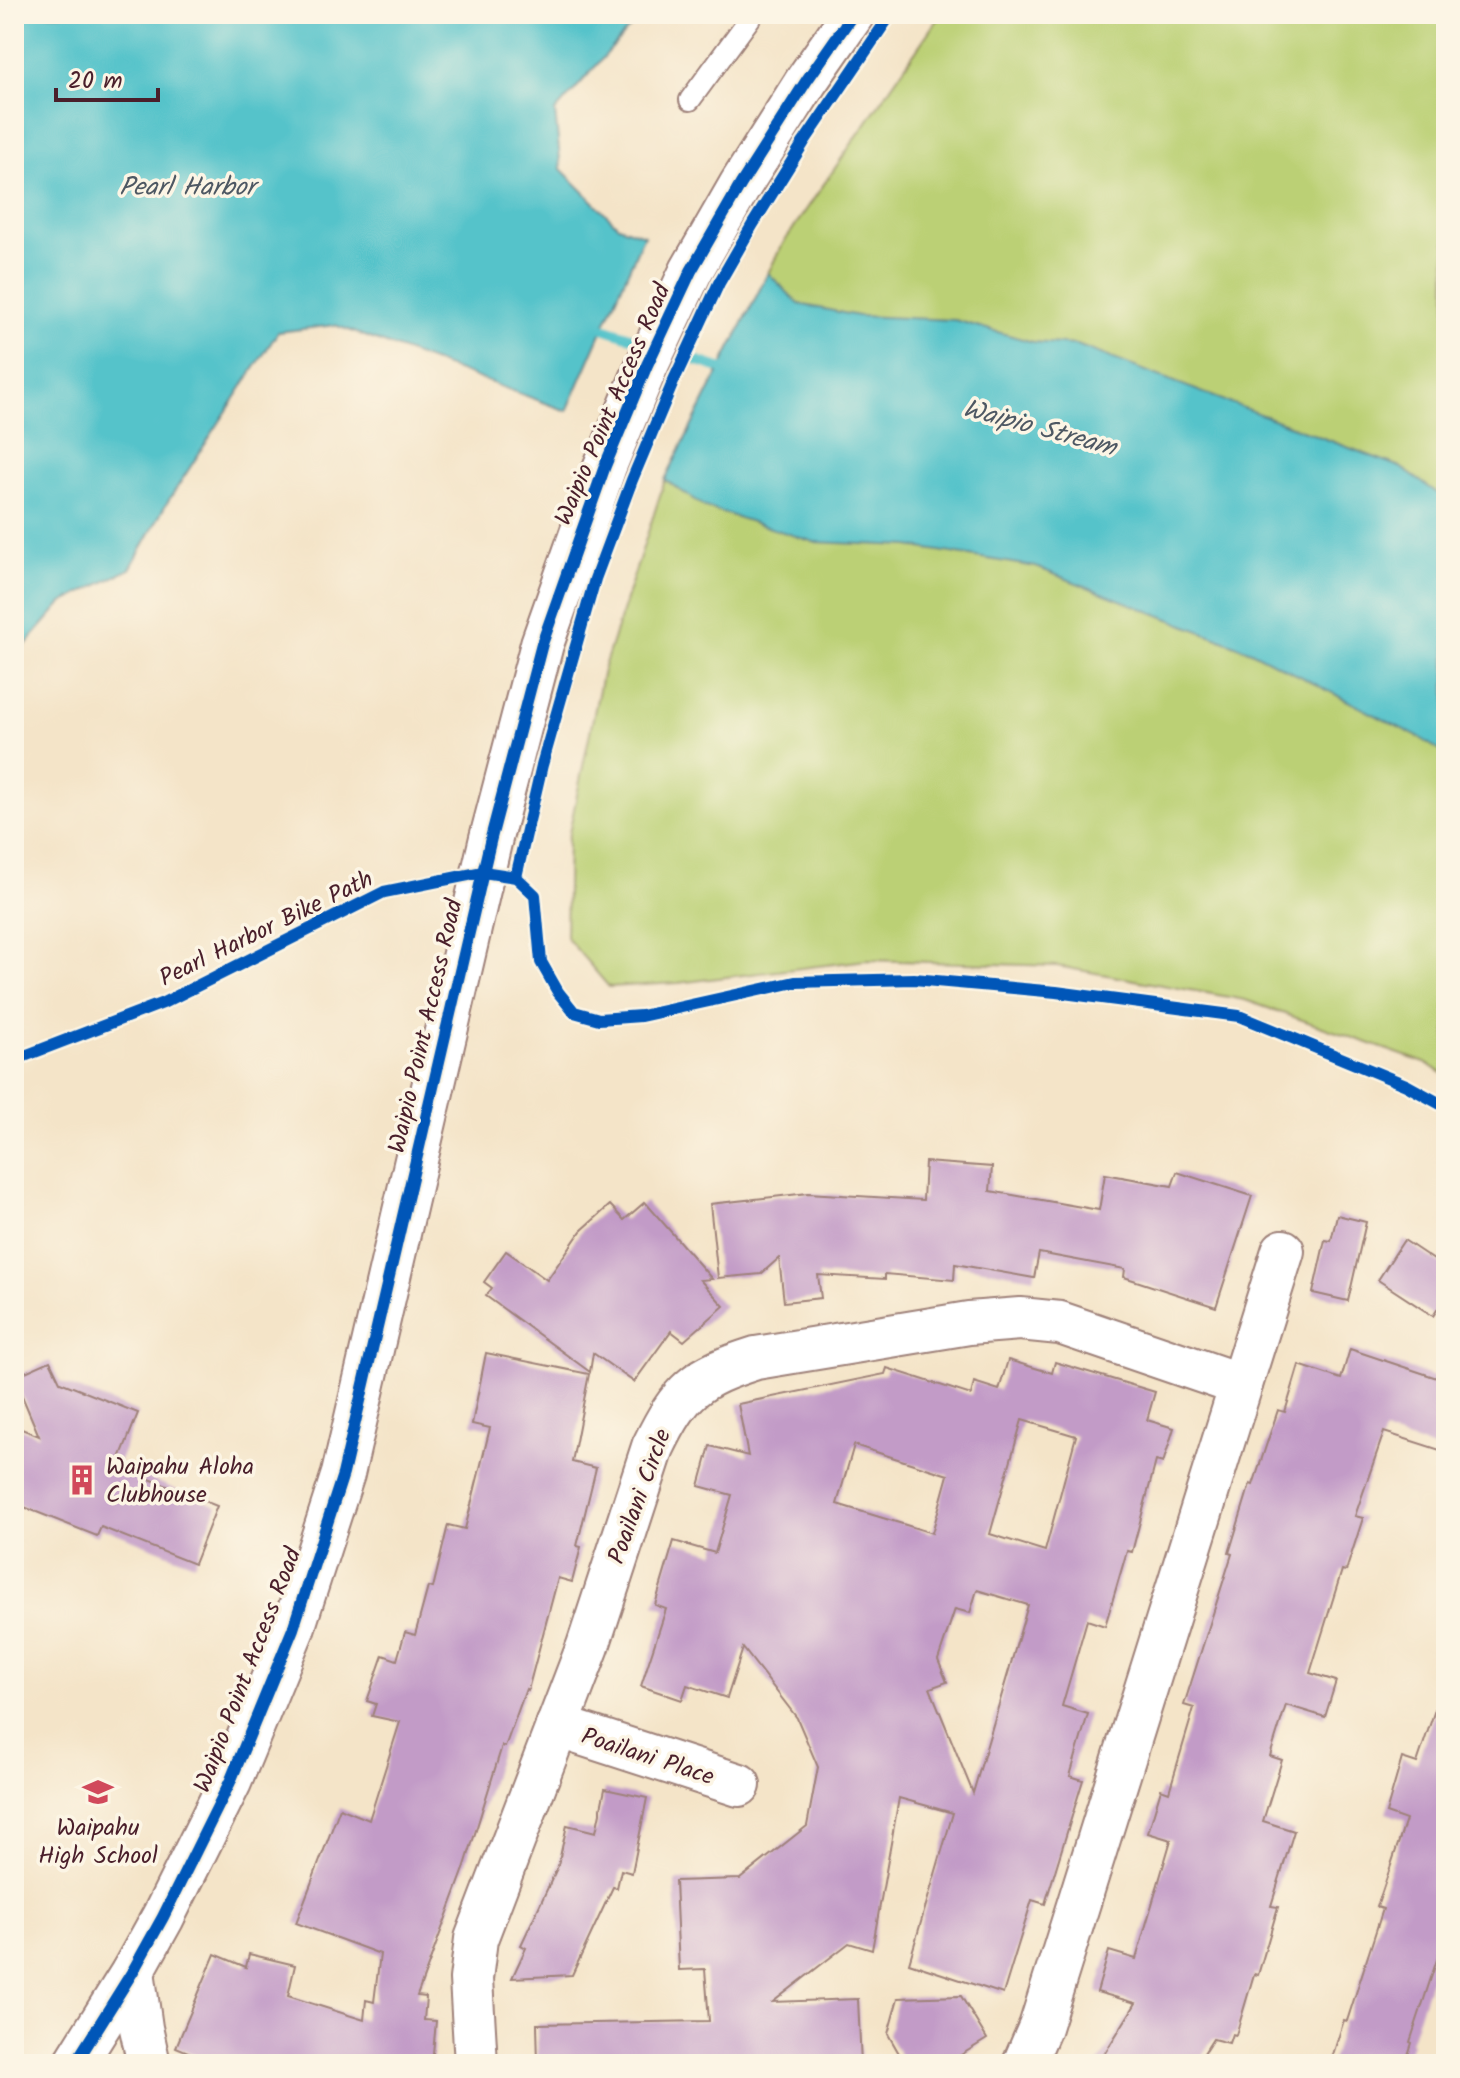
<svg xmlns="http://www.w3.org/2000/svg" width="1460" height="2078" font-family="Kalam,sans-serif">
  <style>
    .green { fill: #bbd074; stroke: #827850; stroke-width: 2 }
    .water { fill: #55c3ca; stroke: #50717a; stroke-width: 2 }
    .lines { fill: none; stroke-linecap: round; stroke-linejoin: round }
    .stream { stroke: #55c3ca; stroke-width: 10 }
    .building { fill: #c29bc7; fill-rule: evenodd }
    .lane-casing { stroke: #9f827a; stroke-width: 24 }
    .street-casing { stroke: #9f827a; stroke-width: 46 }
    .lane { stroke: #fff; stroke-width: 20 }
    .street { stroke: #fff; stroke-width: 42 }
    .cycleway-casing { stroke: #fcf5e5; stroke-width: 17 }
    .cycleway { stroke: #0057b8; stroke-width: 12 }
    .labels { text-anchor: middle; stroke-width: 7; stroke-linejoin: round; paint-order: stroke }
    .street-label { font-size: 24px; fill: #4a1f2b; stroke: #fcf5e5 }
    .poi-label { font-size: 24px; fill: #4a1f2b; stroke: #fcf5e5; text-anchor: start }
    .water-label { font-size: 26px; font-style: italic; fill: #4e5863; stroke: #fcf5e5 }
  </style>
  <rect width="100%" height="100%" fill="#fcf5e5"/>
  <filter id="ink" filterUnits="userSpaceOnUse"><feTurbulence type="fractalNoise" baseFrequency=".0125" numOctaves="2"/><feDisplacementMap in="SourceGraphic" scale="16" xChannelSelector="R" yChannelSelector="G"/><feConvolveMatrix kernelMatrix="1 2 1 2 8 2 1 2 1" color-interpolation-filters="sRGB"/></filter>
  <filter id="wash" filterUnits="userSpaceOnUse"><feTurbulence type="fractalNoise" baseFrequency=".006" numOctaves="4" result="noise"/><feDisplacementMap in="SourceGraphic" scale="32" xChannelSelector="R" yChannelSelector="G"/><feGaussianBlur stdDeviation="1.8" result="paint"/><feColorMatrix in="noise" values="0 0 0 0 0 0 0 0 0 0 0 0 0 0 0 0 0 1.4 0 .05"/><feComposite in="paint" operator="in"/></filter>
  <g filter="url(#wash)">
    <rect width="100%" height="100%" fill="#f4e4c8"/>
    <polygon class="green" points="941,14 1446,14 1446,1075 1425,1063 1245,1000 1057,966 867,960 678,983 609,987 566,937 568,838 603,670 665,480 782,245"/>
    <g class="water">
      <polygon points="14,14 642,14 555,112 561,169 618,226 644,235 567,411 335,325 278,332 165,506 130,569 62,603 14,658"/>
      <polygon points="768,273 799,304 858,316 955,320 1033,342 1077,345 1400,467 1446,499 1446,755 1422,739 1251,651 1036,567 909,546 814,542 705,507 665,480"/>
    </g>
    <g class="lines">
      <g class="stream">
        <polyline points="603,328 648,343"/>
        <polyline points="663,349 731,372"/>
      </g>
    </g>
    <g id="blocks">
      <g class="building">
        <polygon points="925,1162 992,1167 990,1191 1099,1210 1105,1174 1172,1186 1177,1172 1252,1196 1216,1307 1124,1277 1125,1269 1039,1253 1034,1278 955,1264 954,1280 885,1274 885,1279 818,1275 821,1298 784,1302 779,1258 761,1274 718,1278 710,1204 808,1193 923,1200"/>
        <polygon points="645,1202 712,1279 700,1280 724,1306 684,1341 671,1331 634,1382 593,1353 590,1372 486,1296 492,1288 484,1282 506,1251 547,1280 581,1231 610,1205 624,1220"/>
        <polygon points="1337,1215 1366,1222 1348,1301 1313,1293 1325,1240 1331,1241"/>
        <polygon points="1404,1240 1446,1268 1446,1296 1433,1316 1378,1280"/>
        <polygon points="1350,1349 1446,1381 1446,1452 1384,1432 1355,1516 1363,1518 1346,1571 1342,1570 1310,1673 1336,1681 1325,1717 1286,1705 1270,1756 1282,1760 1263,1821 1294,1831 1271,1906 1278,1907 1258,1975 1254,1974 1236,2035 1232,2034 1229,2043 1213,2039 1197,2064 1098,2064 1136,2003 1097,1992 1109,1951 1136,1959 1171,1840 1148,1833 1161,1789 1169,1792 1194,1708 1184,1705 1232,1554 1229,1553 1250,1484 1253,1485 1278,1410 1285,1412 1299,1365 1341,1379"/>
        <polygon points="486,1353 589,1374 572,1462 596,1468 577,1546 581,1547 572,1582 558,1578 528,1690 526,1689 505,1747 502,1746 464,1869 417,1996 426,1997 424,2020 436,2021 432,2064 196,2064 198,2056 176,2047 215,1954 246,1967 249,1954 295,1965 288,1996 364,2020 366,2000 374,2002 380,1954 296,1923 340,1808 369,1820 400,1722 372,1716 376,1704 367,1701 383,1655 397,1660 405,1632 415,1635 428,1587 433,1588 448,1525 465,1529 490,1428 472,1424"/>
        <path d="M1008 1360 1052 1373 1055 1362 1155 1392 1147 1420 1174 1428 1163 1463 1156 1461 1132 1552 1127 1551 1105 1626 1087 1620 1062 1706 1088 1714 1070 1776 1083 1780 1045 1904 1032 1900 1003 1994 909 1963 953 1813 899 1798 872 1950 849 1943 773 2002 858 1999 861 2064H538L537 2024 709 2021 705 1969 679 1970 675 1881 740 1879 807 1826 818 1767 797 1718 743 1648 727 1698 687 1685 682 1700 641 1686 666 1609 655 1605 674 1541 715 1553 732 1495 699 1486 710 1446 748 1456 738 1404 885 1374 887 1368 971 1395 974 1382 999 1390ZM1022 1420 1076 1436 1045 1551 990 1534ZM854 1445 948 1475 932 1533 837 1504ZM977 1590 1028 1605 973 1793 930 1688 947 1682 938 1660 955 1609 970 1613Z"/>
        <polygon points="50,1361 60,1382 138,1413 117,1466 217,1506 194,1564 101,1527 97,1536 14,1503 14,1426 39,1436 14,1377"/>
        <polygon points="1441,1692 1446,1693 1446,1932 1410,2042 1412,2043 1405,2064 1330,2064 1344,2020 1347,2021 1383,1909 1377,1907 1406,1820 1386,1813 1402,1758 1417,1763"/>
        <polygon points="605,1789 647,1798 632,1873 621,1870 617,1888 613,1887 572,1975 512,1978 526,1948 521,1945 558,1866 567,1825 596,1832"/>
        <polygon points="961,1996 987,2039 946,2064 905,2064 888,2034 898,1998"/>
      </g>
    </g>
  </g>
  <g filter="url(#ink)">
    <use href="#blocks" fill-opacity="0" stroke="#9f827a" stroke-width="2"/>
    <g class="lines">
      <g class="lane-casing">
        <polyline id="lane" points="690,100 753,14"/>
      </g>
      <g class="street-casing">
        <g id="street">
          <polyline points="1241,1385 1283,1251"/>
          <polyline points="557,1726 739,1785"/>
          <polyline points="133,1971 141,2028 149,2064"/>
          <polyline points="75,2064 133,1971 163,1917 230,1782 293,1629 343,1474 491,838 542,644 605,466 647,365 691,271 741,184 807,80 853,14"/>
          <path d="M476 2064 471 1979 476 1939 588 1646 653 1447C681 1389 696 1377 756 1358L969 1323 1020 1319 1060 1323 1241 1385 1040 2027 1024 2064"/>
        </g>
      </g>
      <use href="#lane" class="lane"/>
      <use href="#street" class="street"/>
      <g class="cycleway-casing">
        <g id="cycleway">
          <polyline points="516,877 542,765 595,579 632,480 674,380 719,283 753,224 804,142 891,14"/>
          <polyline points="14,1060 163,1003 384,892 483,872 516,877 535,895 541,962 558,992 574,1012 599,1019 641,1016 795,982 914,979 1056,992 1239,1016 1406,1085 1446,1107"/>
          <polyline points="75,2064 133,1971 163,1917 230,1782 293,1629 343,1474 491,838 542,644 605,466 647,365 691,271 741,184 807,80 853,14"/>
        </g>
      </g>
      <use href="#cycleway" class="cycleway"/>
    </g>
  </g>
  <defs>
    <g id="building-bare" transform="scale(2.4)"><path d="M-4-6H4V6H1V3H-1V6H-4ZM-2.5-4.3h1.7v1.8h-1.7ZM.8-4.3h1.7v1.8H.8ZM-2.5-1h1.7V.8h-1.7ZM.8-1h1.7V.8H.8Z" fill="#d1495b" stroke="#fcf5e5" stroke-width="2.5" paint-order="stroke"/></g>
    <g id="school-bare" transform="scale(2.4)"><path d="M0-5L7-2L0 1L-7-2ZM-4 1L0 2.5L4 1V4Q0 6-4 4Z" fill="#d1495b" stroke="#fcf5e5" stroke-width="2.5" paint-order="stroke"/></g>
  </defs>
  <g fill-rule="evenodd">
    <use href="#building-bare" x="82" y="1480"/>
    <use href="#school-bare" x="98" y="1792"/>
  </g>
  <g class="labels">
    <g class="street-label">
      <text transform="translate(612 404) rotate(-67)" y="8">Waipio Point Access Road</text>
      <text transform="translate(266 928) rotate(-26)" y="8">Pearl Harbor Bike Path</text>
      <text transform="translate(425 1026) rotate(-77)" y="8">Waipio Point Access Road</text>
      <text transform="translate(639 1496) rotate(-70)" y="8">Poailani Circle</text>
      <text transform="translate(247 1670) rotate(-69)" y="8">Waipio Point Access Road</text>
      <text transform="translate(648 1756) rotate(18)" y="8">Poailani Place</text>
    </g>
    <g class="poi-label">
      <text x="106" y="1474">Waipahu Aloha<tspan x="106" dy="28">Clubhouse</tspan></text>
      <text x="98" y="1835" text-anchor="middle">Waipahu<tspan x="98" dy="28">High School</tspan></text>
    </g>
    <g class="water-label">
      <text x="187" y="195">Pearl Harbor</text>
      <text transform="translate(1040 427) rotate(15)" y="9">Waipio Stream</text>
    </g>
  </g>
  <rect width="1460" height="2078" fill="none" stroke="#fcf5e5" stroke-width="48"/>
  <path d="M56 88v12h102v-12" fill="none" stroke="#4a1f2b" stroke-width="4"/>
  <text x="68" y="88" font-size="24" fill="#4a1f2b" stroke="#fcf5e5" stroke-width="6" paint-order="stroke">20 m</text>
</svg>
